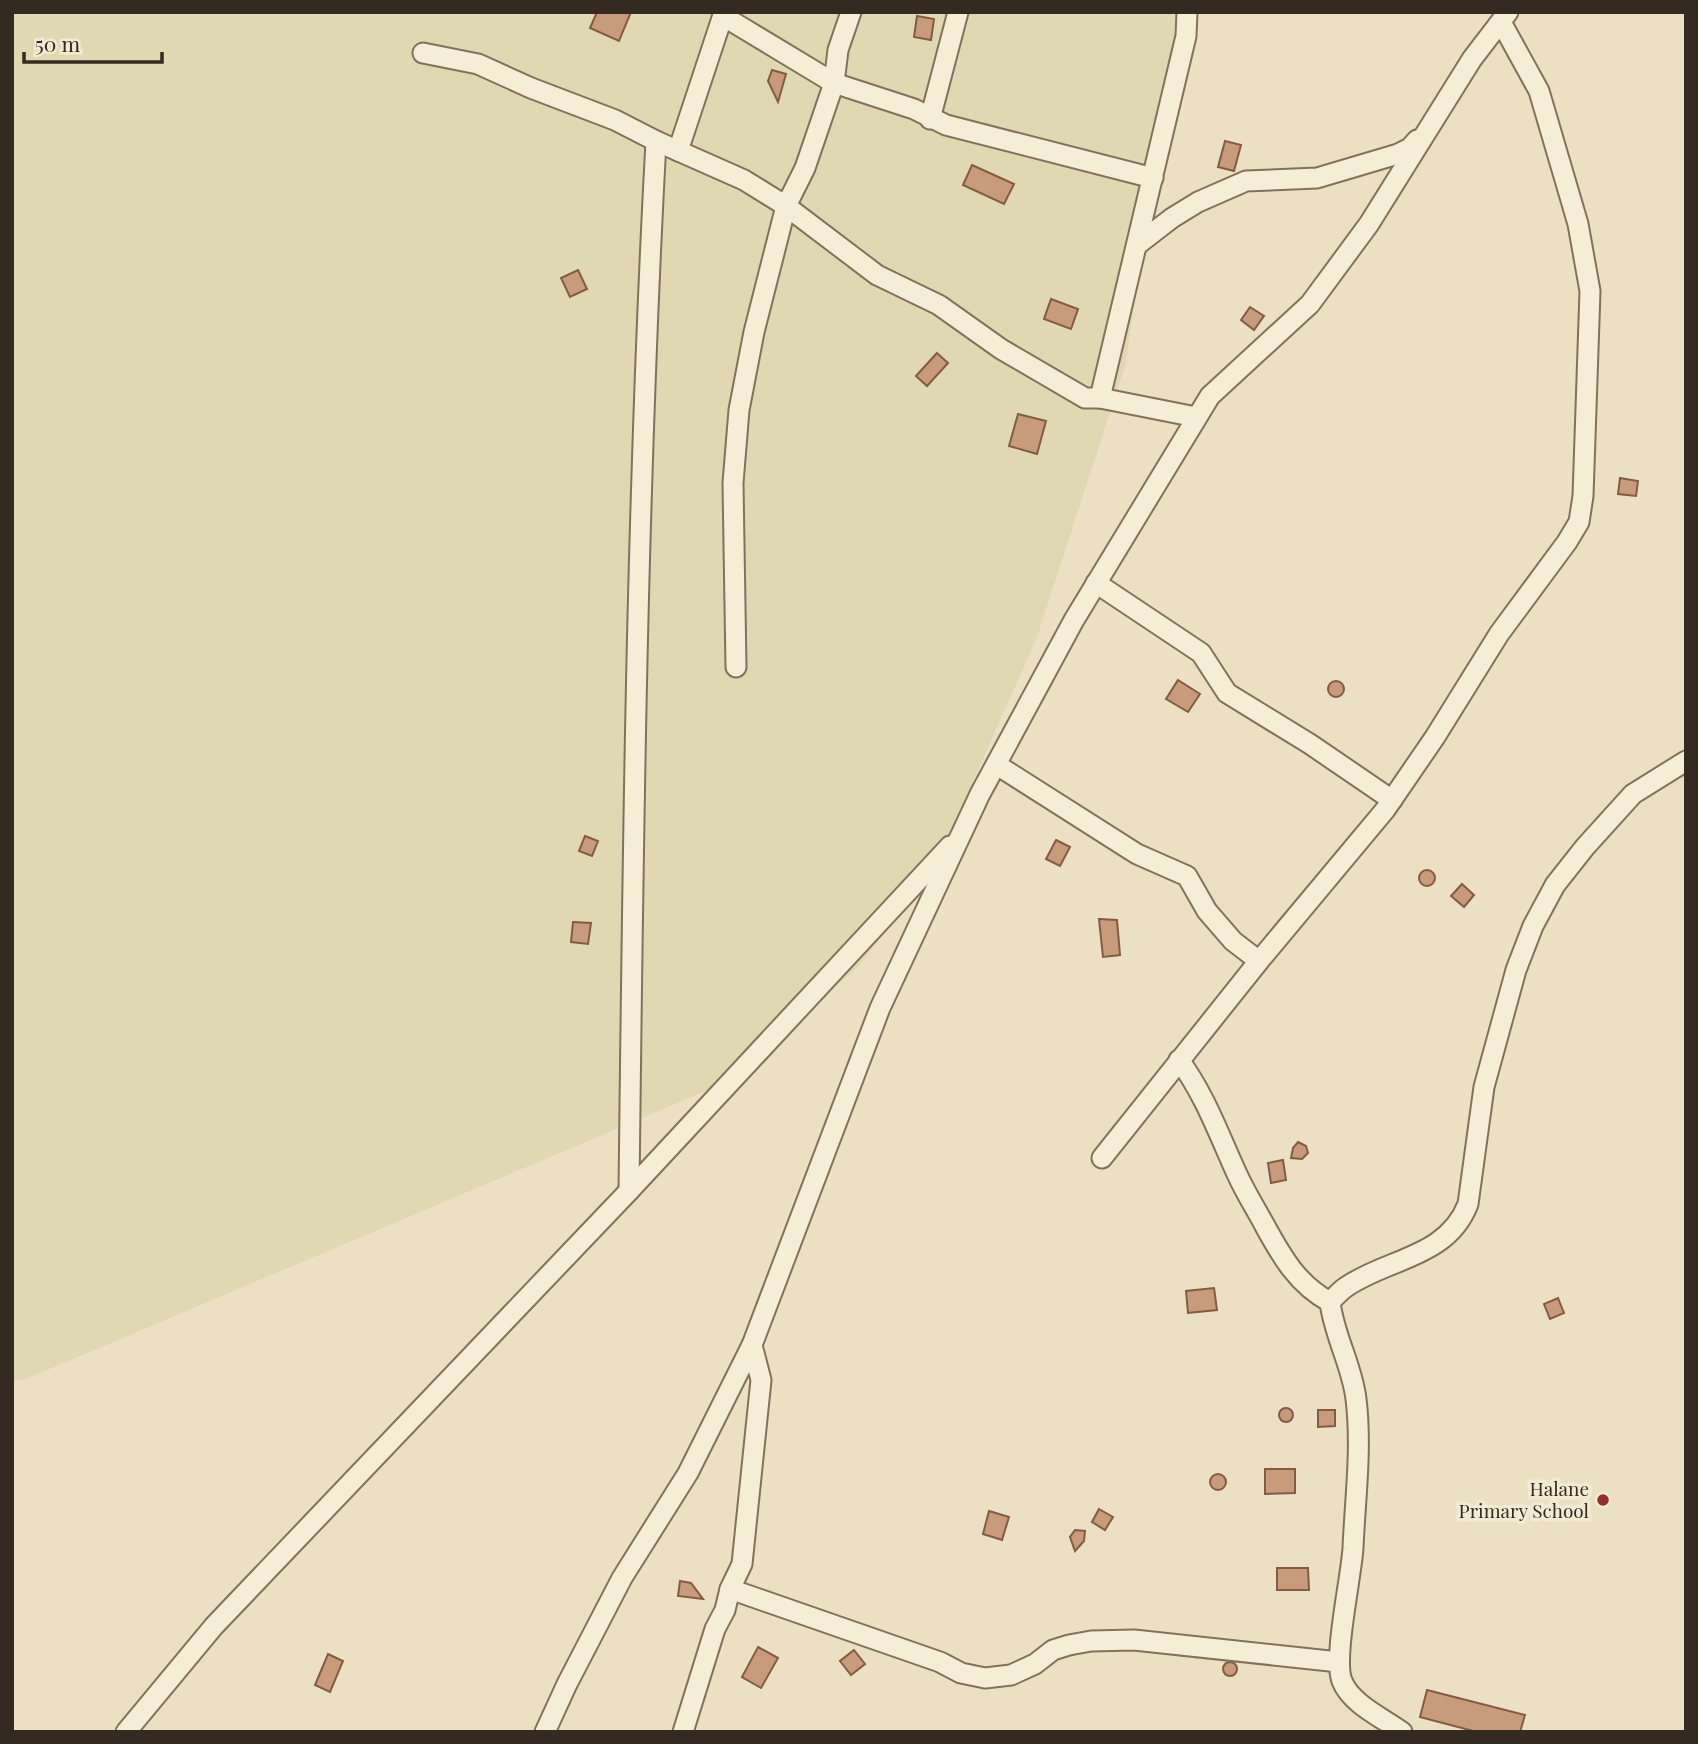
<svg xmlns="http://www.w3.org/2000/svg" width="1698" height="1744" font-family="'Playfair Display',serif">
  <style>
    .farmland { fill: #e0d8b2 }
    .building { fill: #c79b7c; stroke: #825c43; stroke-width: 2 }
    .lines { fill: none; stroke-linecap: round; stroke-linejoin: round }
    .minor-casing { stroke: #84715c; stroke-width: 23 }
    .minor { stroke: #f6edd7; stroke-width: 19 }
    .poi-dot { fill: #902f31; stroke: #f3ead3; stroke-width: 2.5 }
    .labels { text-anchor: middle; stroke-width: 7; stroke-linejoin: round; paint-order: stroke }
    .poi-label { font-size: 19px; fill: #352a1f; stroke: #f3ead3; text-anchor: end }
  </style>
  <rect width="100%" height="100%" fill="#ebdfc4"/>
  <polygon class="farmland" points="12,12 1179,12 1125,366 1037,637 938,860 859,966 720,1085 21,1381 12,1379"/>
  <g class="building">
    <polygon points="597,12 631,12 619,41 590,28"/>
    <polygon points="917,16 934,19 931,40 914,37"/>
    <polygon points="772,70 786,74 778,102 768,81"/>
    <polygon points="1225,141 1241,145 1234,171 1218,167"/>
    <polygon points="972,165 1014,184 1004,204 963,185"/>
    <polygon points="578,270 587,289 570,297 561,278"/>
    <polygon points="1051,299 1078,309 1071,329 1044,319"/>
    <polygon points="1250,307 1264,316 1254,330 1241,320"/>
    <polygon points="937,353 948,363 927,386 916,376"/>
    <polygon points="1018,414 1046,421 1037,454 1009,446"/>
    <polygon points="1620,478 1638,481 1636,496 1618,494"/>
    <polygon points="1178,680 1200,694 1188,712 1166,699"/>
    <circle cx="1336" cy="689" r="8"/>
    <polygon points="585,836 598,841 592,856 579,851"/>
    <polygon points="1056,840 1070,847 1060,866 1046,859"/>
    <circle cx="1427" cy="878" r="8"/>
    <polygon points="1462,884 1474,895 1464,907 1451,896"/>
    <polygon points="1099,919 1117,920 1120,955 1103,957"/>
    <polygon points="573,922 591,923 588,944 571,942"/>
    <polygon points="1298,1142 1306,1146 1308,1153 1302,1159 1291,1158 1293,1148"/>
    <polygon points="1283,1160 1286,1180 1271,1183 1268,1163"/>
    <polygon points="1214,1288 1217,1310 1188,1313 1186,1291"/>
    <polygon points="1558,1298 1564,1313 1550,1319 1544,1304"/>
    <circle cx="1286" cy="1415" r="7"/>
    <polygon points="1318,1410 1335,1410 1335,1426 1318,1427"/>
    <polygon points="1265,1469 1295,1469 1295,1493 1265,1494"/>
    <circle cx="1218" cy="1482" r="8"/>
    <polygon points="1099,1509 1113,1517 1105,1530 1092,1522"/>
    <polygon points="989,1511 1009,1517 1002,1540 983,1534"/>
    <polygon points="1075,1530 1085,1531 1084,1541 1075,1551 1070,1537"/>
    <polygon points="1277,1568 1308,1568 1309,1590 1277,1590"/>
    <polygon points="680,1581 691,1583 703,1599 678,1596"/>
    <polygon points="758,1647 778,1658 761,1688 742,1677"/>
    <polygon points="854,1650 865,1664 851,1675 840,1661"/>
    <polygon points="328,1654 343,1661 330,1692 315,1685"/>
    <circle cx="1230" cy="1669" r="7"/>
    <polygon points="1427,1690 1525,1715 1520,1732 1477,1732 1420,1717"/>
  </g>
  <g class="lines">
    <g class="minor-casing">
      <g id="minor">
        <polyline points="723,16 834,83 914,109 946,125 1153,178"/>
        <polyline points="423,53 478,64 531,88 615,120 656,141 744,180 786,206 877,275 939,305 1001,349 1085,398 1100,398 1196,417"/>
        <polyline points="930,119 958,12"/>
        <polyline points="678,151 724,12"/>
        <polyline points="1137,245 1172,218 1198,202 1246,181 1317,178 1398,154 1410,148 1417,140"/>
        <polyline points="1100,398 1186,36 1187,12"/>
        <polyline points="1096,583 1201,653 1227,693 1310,744 1392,800"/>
        <polyline points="736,667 733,483 739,410 754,332 786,206 805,168 834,83 838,50 851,12"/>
        <polyline points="997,765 1137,854 1187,876 1207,911 1233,941 1259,961"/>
        <path d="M1179 1060C1205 1095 1219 1135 1237 1174 1245 1192 1256 1209 1265 1226 1282 1257 1298 1285 1330 1302"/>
        <polyline points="1102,1158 1259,961 1385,810 1435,737 1499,634 1567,542 1579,522 1583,496 1590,291 1578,224 1539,91 1501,22"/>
        <path d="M629 1191C633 841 637 491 656 141"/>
        <polyline points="730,1589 940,1662 961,1673 985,1678 1011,1675 1035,1664 1053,1650 1069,1645 1091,1641 1134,1640 1339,1662"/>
        <polyline points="126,1732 214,1626 629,1191 950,846"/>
        <polyline points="545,1732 567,1684 622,1578 688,1473 752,1345 880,1008 980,794 1074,620 1210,396 1310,304 1369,224 1472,59 1508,12"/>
        <polyline points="683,1732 715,1629 725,1610 730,1589 742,1564 761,1380 752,1345"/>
        <path d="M1402 1732C1383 1718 1351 1704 1342 1681 1333 1658 1351 1579 1353 1548 1355 1500 1362 1448 1356 1399 1352 1365 1334 1336 1330 1302 1335 1297 1340 1291 1346 1287 1388 1258 1447 1258 1468 1204L1484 1087 1516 970 1533 926 1555 885 1585 847 1633 794 1686 761"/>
      </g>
    </g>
    <use href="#minor" class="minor"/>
  </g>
  <circle class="poi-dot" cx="1603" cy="1500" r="7"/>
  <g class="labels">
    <g class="poi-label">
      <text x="1589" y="1496">Halane<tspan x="1589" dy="22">Primary School</tspan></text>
    </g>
  </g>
  <rect width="1698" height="1744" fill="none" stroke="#352a1f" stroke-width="28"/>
  <path d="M24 52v10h138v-10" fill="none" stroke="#352a1f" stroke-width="3.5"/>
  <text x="35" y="52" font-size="21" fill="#352a1f" stroke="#f3ead3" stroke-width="5" paint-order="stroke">50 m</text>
</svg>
